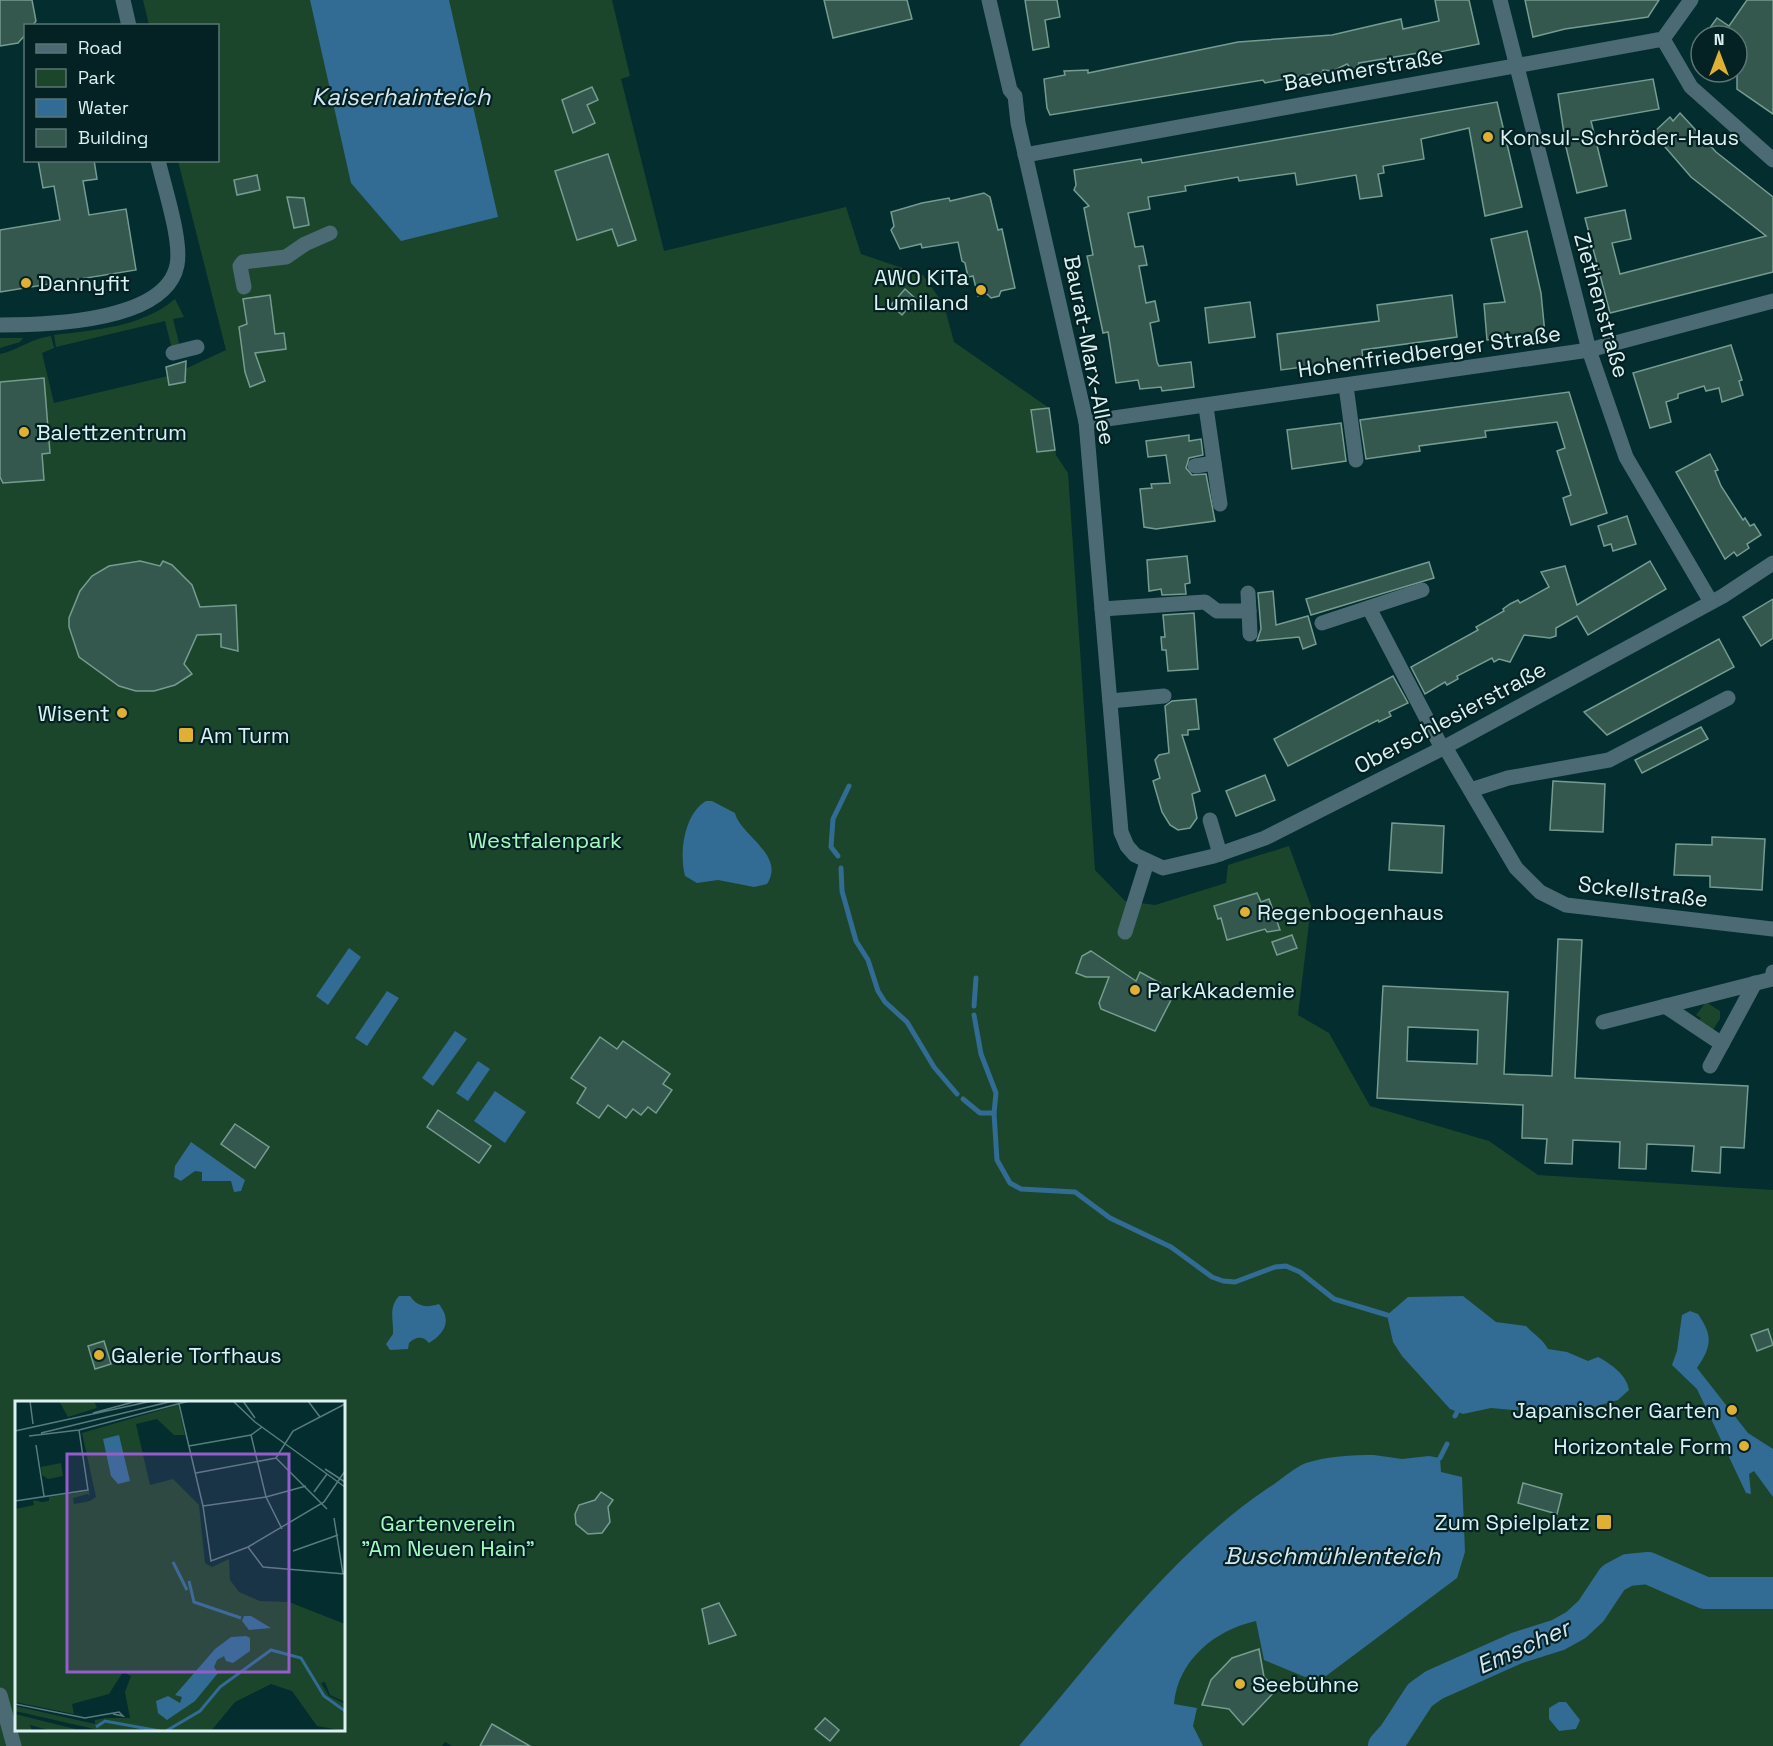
<svg xmlns="http://www.w3.org/2000/svg" width="1773" height="1746" font-family="'Space Grotesk',sans-serif">
  <style>
    .green { fill: #1c462b; fill-rule: evenodd }
    .water { fill: #326b93 }
    .lines { fill: none; stroke-linecap: round; stroke-linejoin: round }
    .stream { stroke: #326b93; stroke-width: 5 }
    .river { stroke: #326b93; stroke-width: 32 }
    .building { fill: #34574e; stroke: #769c91; stroke-width: 1.5; fill-rule: evenodd }
    .minor { stroke: #4b6a74; stroke-width: 15 }
    .poi-dot { fill: #dfb034; stroke: #042223; stroke-width: 2 }
    .labels { text-anchor: middle; stroke-width: 4.5; stroke-linejoin: round; paint-order: stroke }
    .street-label { font-size: 22px; fill: #dcf1f1; stroke: #042223 }
    .poi-label { font-size: 22px; fill: #dcf1f1; stroke: #042223; text-anchor: start }
    .park-label { font-size: 22px; fill: #a4fabe; stroke: #042223 }
    .water-label { font-size: 24px; font-style: italic; fill: #d5e5f1; stroke: #042223 }
    .inset-river { fill: none; stroke: #326b93; stroke-width: 3 }
    .inset-road { fill: none; stroke: #5a7b7d; stroke-width: 1.5 }
    .view { fill: #935dcc; fill-opacity: 0.15; stroke: #935dcc; stroke-width: 3 }
    .inset-edge { fill: none; stroke: #dcf1f1; stroke-width: 3 }
  </style>
  <rect width="100%" height="100%" fill="#032d2f"/>
  <g class="green">
    <path d="M143 0H612L630 76 621 79 664 251 846 207 861 254 923 275 944 305 954 342 1049 408 1056 455 1068 473 1095 870 1125 901 1155 905 1226 883 1228 865 1289 846 1311 906 1298 1015 1329 1033 1370 1106 1489 1141 1538 1175 1773 1190V1746H452L445 1742 442 1746H0V354C19 350 32 338 51 336L54 348 42 353 54 403 168 376 170 385 185 382V369L226 350 178 161 218 160V26L149 25ZM16 1402H344V1730H16Z"/>
    <path d="M175 299 184 317 173 319 180 347 172 349 165 321 56 347 54 335C95 330 142 327 175 299Z"/>
    <polygon points="0,338 23,338 20,342 0,348"/>
    <polygon points="1706,1002 1720,1011 1720,1019 1712,1031 1698,1022 1701,1018 1696,1015"/>
  </g>
  <g class="water">
    <polygon points="310,0 449,0 498,217 401,241 351,183"/>
    <path d="M706 801H712L735 813C740 835 786 855 767 884L754 887 718 880 697 883 685 876C679 853 684 814 706 801Z"/>
    <polygon points="349,948 361,957 328,1005 316,996"/>
    <polygon points="387,991 399,998 367,1046 355,1038"/>
    <polygon points="455,1031 467,1039 433,1086 422,1078"/>
    <polygon points="478,1061 490,1069 468,1101 456,1093"/>
    <polygon points="495,1091 526,1112 505,1143 474,1121"/>
    <polygon points="191,1142 245,1180 241,1191 234,1192 231,1181 202,1181 202,1172 195,1171 181,1181 174,1177 175,1166"/>
    <path d="M399 1296H410C418 1307 426 1308 439 1304 452 1321 445 1333 429 1343 423 1335 415 1337 409 1343L408 1349 390 1350 386 1344 393 1334C394 1320 388 1308 399 1296Z"/>
    <path d="M1463 1296 1496 1322 1526 1326C1534 1335 1542 1338 1548 1349L1567 1352 1588 1361 1598 1357C1611 1364 1627 1375 1629 1390L1618 1400 1587 1409 1545 1413 1491 1408 1463 1414 1450 1409 1402 1356 1393 1342 1387 1315 1408 1297Z"/>
    <path d="M1690 1311 1698 1314C1713 1336 1712 1346 1697 1368L1748 1433 1773 1449V1497L1754 1471 1749 1474 1751 1494 1746 1493 1697 1389 1672 1365 1677 1351 1682 1315Z"/>
    <path d="M1374 1455 1402 1459 1429 1456 1440 1458 1441 1472 1462 1477 1465 1552 1457 1578 1326 1676 1305 1677 1264 1660 1256 1621C1215 1630 1178 1660 1174 1704L1197 1708 1193 1726 1203 1746H1019C1097 1656 1168 1556 1268 1488 1280 1481 1293 1468 1306 1463 1328 1456 1351 1455 1374 1455Z"/>
    <polygon points="1559,1702 1566,1702 1580,1720 1576,1729 1559,1731 1549,1719 1549,1708"/>
  </g>
  <g class="lines">
    <g class="stream">
      <polyline points="838,856 831,847 833,819 849,786"/>
      <polyline points="841,868 842,891 856,941 868,960 878,991 885,1002 907,1022 934,1067 957,1094"/>
      <polyline points="974,1006 976,978"/>
      <polyline points="974,1015 981,1054 996,1093 994,1113 997,1160 1010,1183 1021,1189 1075,1192 1110,1218 1171,1247 1212,1277 1223,1281 1235,1282 1275,1267 1286,1266 1300,1272 1334,1299 1387,1315"/>
      <polyline points="963,1099 980,1113 994,1113"/>
      <polyline points="1455,1416 1457,1412"/>
      <polyline points="1440,1458 1447,1444"/>
    </g>
    <polyline class="river" points="1384,1746 1394,1735 1420,1695 1434,1685 1517,1648 1558,1635 1576,1625 1591,1611 1613,1578 1628,1570 1648,1568 1705,1593 1773,1593"/>
  </g>
  <g class="building">
    <polygon points="0,0 32,0 36,21 32,26 26,26 26,34 18,43 0,46"/>
    <polygon points="824,0 907,0 912,19 833,38"/>
    <polygon points="1025,0 1057,0 1060,17 1045,20 1049,47 1033,50"/>
    <polygon points="1435,0 1469,0 1479,44 1425,55 1424,52 1359,63 1355,73 1347,64 1333,71 1323,70 1321,75 1310,74 1265,83 1263,80 1050,115 1047,108 1044,79 1065,75 1064,71 1088,70 1088,73 1238,42 1332,35 1401,19 1403,29 1439,21"/>
    <polygon points="1525,0 1659,0 1648,17 1565,29 1533,37"/>
    <polygon points="1747,0 1773,0 1773,114 1737,89 1737,36 1704,36 1717,18 1729,26"/>
    <polygon points="1653,79 1659,109 1591,121 1607,186 1577,193 1566,147 1558,94"/>
    <polygon points="592,87 598,100 587,105 595,123 573,133 562,100"/>
    <polygon points="1497,102 1522,207 1485,216 1469,128 1421,139 1424,159 1383,166 1384,173 1378,174 1382,196 1360,199 1356,175 1297,185 1295,173 1239,181 1238,177 1185,186 1186,191 1148,197 1150,209 1128,213 1135,247 1143,246 1147,265 1139,266 1146,303 1155,301 1159,321 1150,323 1157,362 1159,366 1191,362 1194,387 1162,391 1161,387 1140,389 1138,380 1116,383 1108,332 1103,333 1087,256 1093,255 1084,208 1089,206 1074,190 1076,185 1074,170 1141,159 1142,163"/>
    <polygon points="1680,113 1716,152 1773,197 1773,272 1610,313 1585,218 1625,210 1631,239 1612,243 1620,274 1766,236 1691,177 1653,133 1670,117 1673,121"/>
    <polygon points="608,154 636,240 618,246 612,229 577,240 555,171"/>
    <polygon points="38,160 94,160 97,179 83,181 89,215 126,209 136,270 0,292 0,230 60,220 54,186 43,188"/>
    <polygon points="257,175 260,190 237,195 234,180"/>
    <polygon points="984,193 990,197 998,230 1002,229 1015,288 1001,291 999,296 991,298 987,294 978,296 973,276 968,277 965,263 962,261 958,242 922,248 921,244 900,249 891,230 894,226 891,212 922,203 949,198 950,201"/>
    <polygon points="287,197 304,198 309,225 294,228"/>
    <polygon points="1527,231 1541,293 1545,334 1487,340 1484,304 1505,302 1491,239"/>
    <polygon points="905,289 916,299 902,315 891,305"/>
    <polygon points="270,295 275,334 284,333 286,349 255,353 265,381 250,387 245,372 239,327 247,324 243,299"/>
    <polygon points="1452,295 1457,337 1362,350 1363,359 1281,370 1277,334 1379,321 1377,305"/>
    <polygon points="1250,302 1255,337 1209,343 1205,308"/>
    <polygon points="1731,345 1742,380 1739,381 1743,395 1722,402 1719,388 1706,391 1704,386 1678,394 1678,398 1666,402 1671,422 1650,428 1633,373"/>
    <polygon points="186,361 185,382 169,385 166,367"/>
    <polygon points="44,378 50,453 42,454 44,480 3,483 0,477 0,382"/>
    <polygon points="1569,392 1607,513 1571,525 1563,498 1571,495 1557,451 1565,448 1557,422 1485,431 1486,437 1419,446 1420,451 1366,459 1360,420"/>
    <polygon points="1049,408 1055,450 1037,452 1031,410"/>
    <polygon points="1341,423 1346,461 1292,469 1287,430"/>
    <polygon points="1189,435 1189,441 1201,439 1203,455 1189,458 1186,468 1192,475 1206,474 1215,521 1156,529 1144,527 1140,489 1152,488 1151,484 1170,483 1166,455 1148,457 1146,441"/>
    <polygon points="1710,454 1718,470 1715,471 1721,486 1743,520 1745,518 1750,526 1754,524 1761,535 1747,544 1749,548 1737,556 1734,552 1725,559 1676,472"/>
    <polygon points="1627,516 1636,544 1613,551 1611,544 1604,546 1598,526"/>
    <polygon points="1187,556 1190,583 1185,584 1186,594 1162,595 1161,589 1149,591 1147,560"/>
    <polygon points="140,561 160,566 163,561 172,565 192,585 200,607 236,605 238,651 221,647 221,634 197,635 184,664 192,674 175,685 154,691 136,691 119,686 79,657 69,627 69,618 80,591 92,576 109,566"/>
    <polygon points="1650,561 1666,589 1588,635 1577,616 1556,628 1556,636 1550,638 1524,635 1510,662 1499,659 1494,662 1492,658 1457,676 1458,679 1447,685 1445,682 1425,694 1411,667 1478,630 1476,627 1504,611 1503,609 1510,604 1518,600 1520,603 1549,587 1541,572 1565,566 1577,605"/>
    <polygon points="1429,562 1434,578 1311,615 1306,599"/>
    <polygon points="1273,591 1276,625 1308,616 1316,644 1303,649 1299,637 1257,641 1261,629 1258,593"/>
    <polygon points="1773,599 1773,638 1761,646 1743,617"/>
    <polygon points="1194,613 1198,669 1168,671 1166,650 1162,650 1161,637 1165,637 1163,615"/>
    <polygon points="1719,639 1734,667 1607,735 1584,712"/>
    <polygon points="1393,676 1408,703 1389,712 1391,716 1379,722 1378,720 1288,766 1274,739"/>
    <polygon points="1196,699 1199,729 1188,730 1188,735 1182,735 1200,791 1192,794 1197,818 1190,828 1178,830 1170,825 1162,812 1153,781 1160,778 1155,760 1159,755 1169,753 1165,706 1172,701"/>
    <polygon points="1701,727 1708,739 1642,773 1635,760"/>
    <polygon points="1265,775 1275,800 1236,816 1226,791"/>
    <polygon points="1553,781 1605,784 1603,832 1550,830"/>
    <polygon points="1392,823 1444,826 1442,873 1389,870"/>
    <polygon points="1712,837 1765,839 1762,890 1710,887 1710,876 1674,875 1676,844 1712,845"/>
    <polygon points="1257,893 1261,902 1269,899 1280,930 1267,932 1265,929 1227,940 1221,918 1218,919 1214,906"/>
    <polygon points="1292,935 1297,948 1277,955 1272,942"/>
    <path d="M1558 939 1582 940 1575 1078 1748 1086 1744 1148 1721 1147 1720 1173 1692 1171 1694 1146 1647 1144 1646 1169 1619 1168 1620 1142 1573 1140 1572 1164 1545 1163 1547 1139 1522 1138 1523 1105 1377 1098 1383 986 1508 992 1504 1074 1552 1076ZM1408 1027 1478 1030 1477 1064 1407 1061Z"/>
    <polygon points="1091,951 1136,981 1140,972 1160,983 1158,988 1173,996 1155,1031 1101,1009 1099,1003 1109,977 1086,977 1076,973 1082,956"/>
    <polygon points="600,1037 617,1049 623,1041 670,1074 663,1084 672,1090 656,1113 648,1107 641,1115 633,1109 626,1118 608,1105 599,1118 577,1103 586,1088 571,1078"/>
    <polygon points="438,1110 491,1146 479,1163 427,1127"/>
    <polygon points="235,1124 269,1147 255,1168 221,1144"/>
    <polygon points="1768,1329 1773,1345 1757,1351 1751,1335"/>
    <polygon points="104,1341 111,1364 95,1369 88,1346"/>
    <polygon points="1523,1483 1562,1494 1557,1514 1518,1503"/>
    <polygon points="601,1492 613,1500 608,1507 610,1522 602,1533 588,1534 576,1524 575,1514 579,1505 595,1500"/>
    <polygon points="719,1603 736,1635 709,1644 702,1609"/>
    <polygon points="1259,1649 1264,1677 1277,1689 1243,1725 1229,1709 1202,1705 1211,1680 1232,1658"/>
    <polygon points="825,1718 839,1730 830,1741 815,1729"/>
    <polygon points="492,1724 530,1746 480,1746"/>
  </g>
  <g class="lines">
    <g class="minor">
      <polyline points="123,0 129,26"/>
      <polyline points="989,0 1010,90 1015,96 1018,123 1086,422 1121,832 1127,846 1135,855 1163,868 1214,856 1265,838 1445,747 1723,596 1773,563"/>
      <polyline points="1500,0 1589,350 1626,457 1711,602"/>
      <polyline points="1663,39 1691,87 1773,160"/>
      <polyline points="1025,155 1663,39 1691,0"/>
      <polyline points="244,287 240,266 243,262 286,257 305,244 330,233"/>
      <path d="M0 325C46 325 166 322 177 265 182 240 164 187 158 160"/>
      <polyline points="173,353 197,347"/>
      <polyline points="1346,386 1356,460"/>
      <polyline points="1206,407 1220,504"/>
      <polyline points="1086,422 1589,350 1773,301"/>
      <polyline points="1195,466 1214,463"/>
      <polyline points="1369,608 1442,748"/>
      <polyline points="1102,609 1205,602 1217,611 1249,611 1248,593"/>
      <polyline points="1249,611 1250,634"/>
      <polyline points="1322,623 1422,590"/>
      <polyline points="1110,701 1164,696"/>
      <polyline points="1445,747 1516,868 1540,892 1566,905 1773,929"/>
      <polyline points="1471,790 1508,778 1609,760 1728,698"/>
      <polyline points="1210,820 1220,854"/>
      <polyline points="1125,932 1147,862"/>
      <polyline points="1665,1006 1722,1044"/>
      <polyline points="1603,1022 1772,979 1773,972"/>
      <polyline points="1710,1066 1755,983"/>
      <polyline points="0,1695 14,1746"/>
    </g>
  </g>
  <g class="poi-dot">
    <circle cx="1488" cy="137" r="6"/>
    <circle cx="26" cy="283" r="6"/>
    <circle cx="981" cy="290" r="6"/>
    <circle cx="24" cy="432" r="6"/>
    <circle cx="122" cy="713" r="6"/>
    <rect x="178" y="727" width="16" height="16" rx="3"/>
    <circle cx="1245" cy="912" r="6"/>
    <circle cx="1135" cy="990" r="6"/>
    <circle cx="99" cy="1355" r="6"/>
    <circle cx="1732" cy="1410" r="6"/>
    <circle cx="1744" cy="1446" r="6"/>
    <rect x="1596" y="1514" width="16" height="16" rx="3"/>
    <circle cx="1240" cy="1684" r="6"/>
  </g>
  <g class="labels">
    <g class="street-label">
      <text transform="translate(1363 69) rotate(-10)" y="8">Baeumerstraße</text>
      <text transform="translate(1602 305) rotate(74)" y="8">Ziethenstraße</text>
      <text transform="translate(1090 350) rotate(79)" y="8">Baurat-Marx-Allee</text>
      <text transform="translate(1429 351) rotate(-8)" y="8">Hohenfriedberger Straße</text>
      <text transform="translate(1450 717) rotate(-28)" y="8">Oberschlesierstraße</text>
      <text transform="translate(1643 891) rotate(7)" y="8">Sckellstraße</text>
    </g>
    <g class="poi-label">
      <text x="1500" y="145">Konsul-Schröder-Haus</text>
      <text x="969" y="285" text-anchor="end">AWO KiTa<tspan x="969" dy="25">Lumiland</tspan></text>
      <text x="38" y="291">Dannyfit</text>
      <text x="36" y="440">Balettzentrum</text>
      <text x="110" y="721" text-anchor="end">Wisent</text>
      <text x="200" y="743">Am Turm</text>
      <text x="1257" y="920">Regenbogenhaus</text>
      <text x="1147" y="998">ParkAkademie</text>
      <text x="111" y="1363">Galerie Torfhaus</text>
      <text x="1720" y="1418" text-anchor="end">Japanischer Garten</text>
      <text x="1732" y="1454" text-anchor="end">Horizontale Form</text>
      <text x="1590" y="1530" text-anchor="end">Zum Spielplatz</text>
      <text x="1252" y="1692">Seebühne</text>
    </g>
    <g class="park-label">
      <text x="545" y="848">Westfalenpark</text>
      <text x="448" y="1531">Gartenverein<tspan x="448" dy="25">"Am Neuen Hain"</tspan></text>
    </g>
    <g class="water-label">
      <text x="401" y="105">Kaiserhainteich</text>
      <text x="1332" y="1564">Buschmühlenteich</text>
      <text transform="translate(1523 1647) rotate(-24)" y="8">Emscher</text>
    </g>
  </g>
  <g transform="translate(15 1401)">
    <rect width="330" height="330" fill="#032d2f"/>
    <path d="M44 0H79L82 7 53 16ZM163 4 170 34H159L142 18 121 23 135 84 158 78 184 104 190 162 197 166 214 158 215 179 224 191 245 200 274 201 330 223V301L315 294 310 281 306 282 314 295 330 303 325 313 330 306V330L302 325 277 290 256 283 220 301 196 330H88L0 310V305L80 323V319L91 317H115L110 291 116 275 108 271 94 293 57 303 59 313 0 301V108L19 104 18 99 27 101 34 100V96L74 90 75 96 73 93 58 97 59 103 75 100 81 96 67 32ZM46 62 48 75 33 78 27 74 26 66ZM0 313 68 330H37L15 324 17 330H0Z" fill="#1c462b"/>
    <path d="M104 34 115 80 103 83 96 75 88 38ZM229 215H236L256 227 234 229 227 220ZM231 235 235 237V250L218 262 211 260 209 255 202 259 199 266 203 272 180 300 152 319 143 312 141 300 153 295 165 302 167 296 160 294 200 248 216 236Z" fill="#326b93"/>
    <path class="inset-river" d="M158 161 172 189M174 180 179 201 226 217M81 326 90 320 145 330M151 330 185 310 205 286 256 249 286 257 309 295 330 310"/>
    <path class="inset-road" d="M15 0 18 23M218 0 240 21 330 86M228 0 240 17M293 0 305 16M164 3 188 105 196 160 233 146 309 101 330 70M78 12 122 0M0 30 137 0M26 32 158 0M236 34 251 96 267 128M14 35 64 29 174 0M21 44 29 95M174 45 236 34 247 26M261 57 312 108M310 68 330 81M181 72 261 57 278 30 330 3M299 91 312 73M0 100 73 89 64 29M188 105 251 96 291 85M319 117 328 173M233 146 248 166 330 173M278 150 323 134M0 303 70 317 104 311 108 315 98 313"/>
    <path class="view" d="M52 53H274V271H52Z"/>
    <rect width="330" height="330" class="inset-edge"/>
  </g>
  <rect x="24" y="24" width="195" height="138" fill="#042223" stroke="#5a7575" stroke-width="1.5"/>
  <rect x="36" y="44" width="30" height="9" fill="#4b6a74" stroke="#5a7575" stroke-width="1.5"/>
  <text x="78" y="54" font-size="18" fill="#dcf1f1">Road</text>
  <rect x="36" y="69" width="30" height="18" fill="#1c462b" stroke="#5a7575" stroke-width="1.5"/>
  <text x="78" y="84" font-size="18" fill="#dcf1f1">Park</text>
  <rect x="36" y="99" width="30" height="18" fill="#326b93" stroke="#5a7575" stroke-width="1.5"/>
  <text x="78" y="114" font-size="18" fill="#dcf1f1">Water</text>
  <rect x="36" y="129" width="30" height="18" fill="#34574e" stroke="#5a7575" stroke-width="1.5"/>
  <text x="78" y="144" font-size="18" fill="#dcf1f1">Building</text>
  <g transform="translate(1719 54)"><circle r="28" fill="#042223" stroke="#5a7575" stroke-width="1.5"/>
  <path d="M0-4.5L10 22L0 15L-10 22Z" fill="#dfb034"/>
  <text y="-9" font-size="16" font-weight="bold" text-anchor="middle" fill="#dcf1f1">N</text>
  </g>
</svg>
